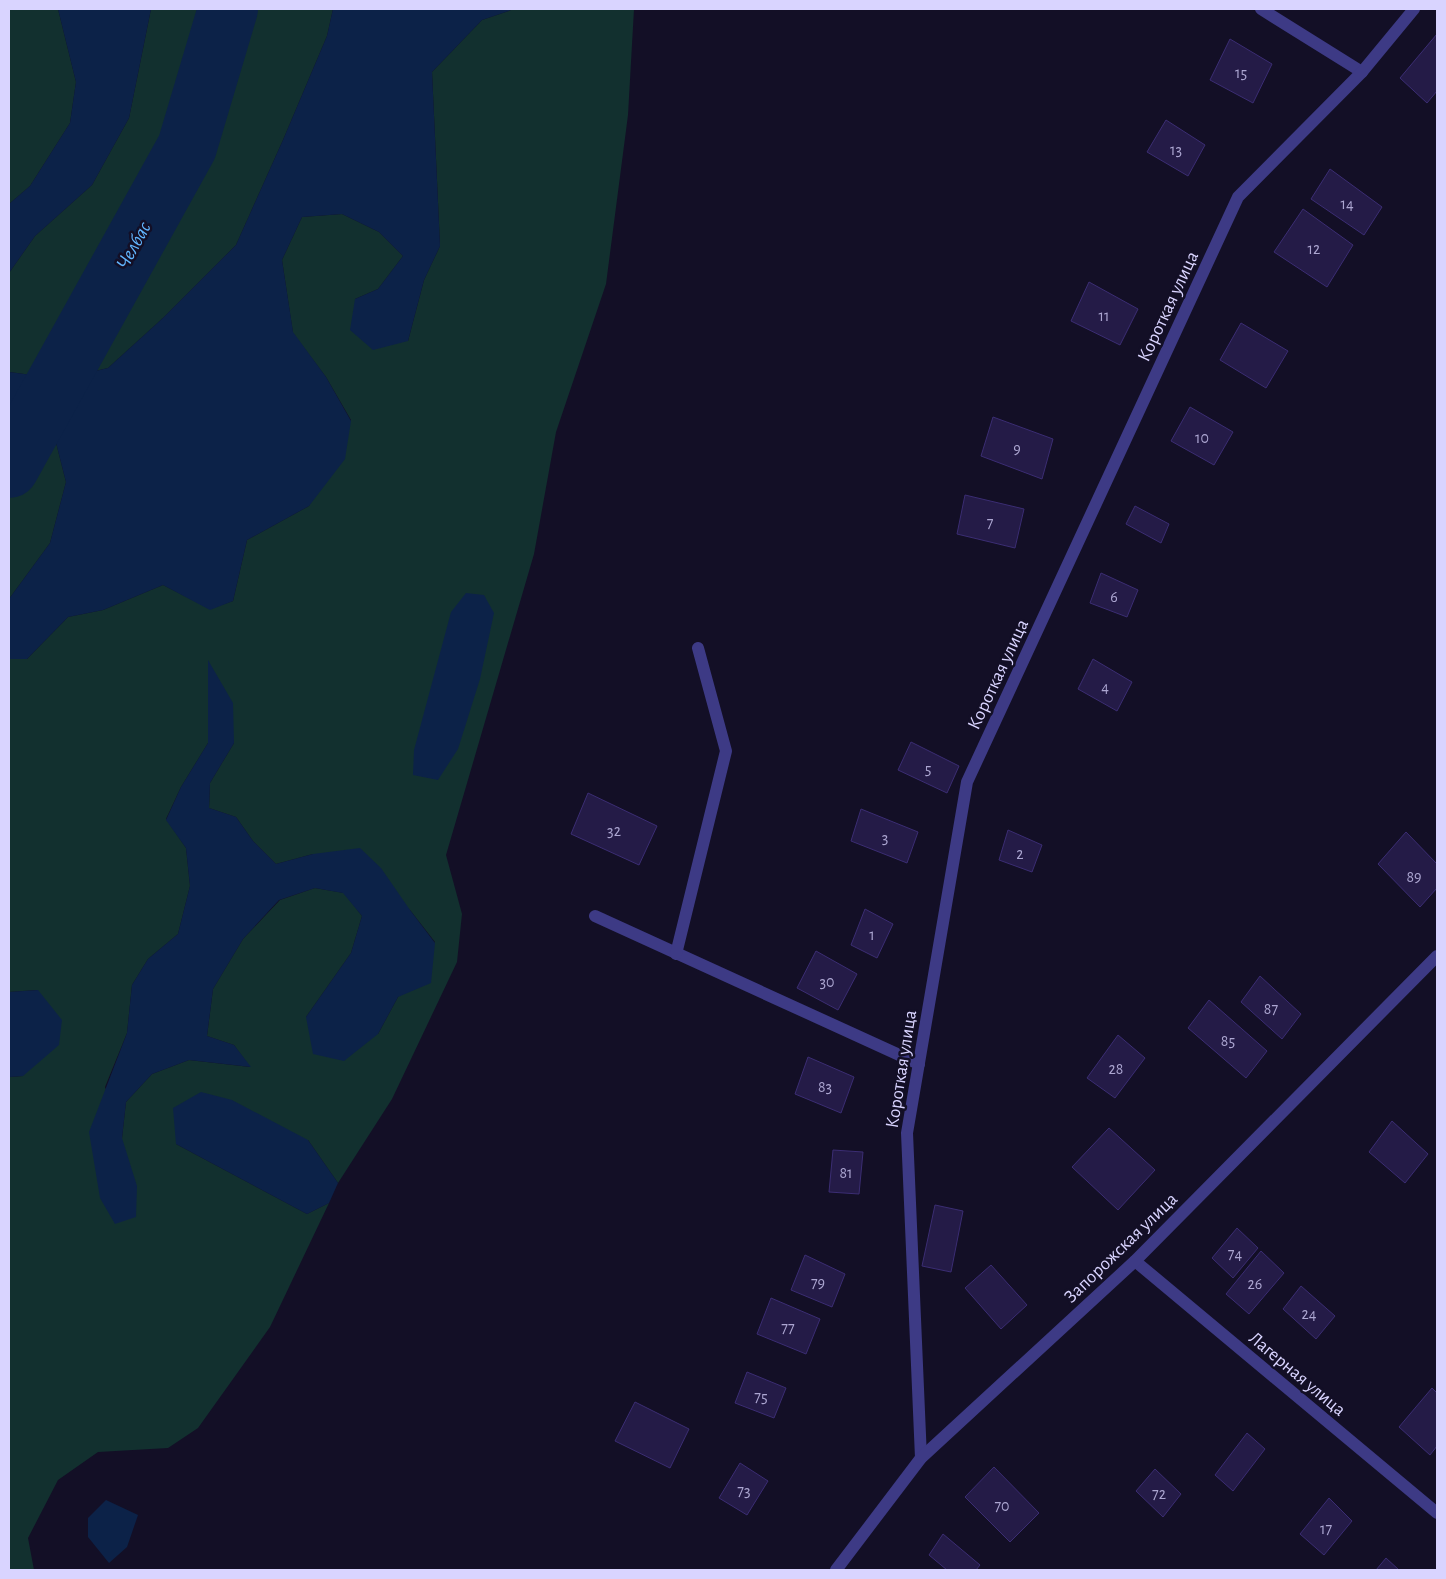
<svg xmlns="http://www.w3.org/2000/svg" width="1446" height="1579" font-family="'Alegreya Sans',sans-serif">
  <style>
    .green { fill: #12302f; fill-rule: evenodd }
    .water { fill: #0c2248 }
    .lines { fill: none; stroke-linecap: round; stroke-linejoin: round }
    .river { stroke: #0c2248; stroke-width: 60 }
    .building { fill: #241b47; stroke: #3b2d73 }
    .service { stroke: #3d3a85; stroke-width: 12 }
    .minor { stroke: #3d3a85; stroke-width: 12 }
    .labels { text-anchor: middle; stroke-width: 5; stroke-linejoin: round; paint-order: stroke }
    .number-label { font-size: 16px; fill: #aca6d1 }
    .street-label { font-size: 19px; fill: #d9d4ff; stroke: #130f26 }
    .water-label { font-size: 20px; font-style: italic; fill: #62b6ff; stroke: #130f26 }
  </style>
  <rect width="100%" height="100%" fill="#130f26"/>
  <g class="green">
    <polygon points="9,9 58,9 76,82 70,123 30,186 9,204"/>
    <polygon points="151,9 333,9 327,36 283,140 236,245 163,318 108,368 62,379 9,372 9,273 35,236 92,185 129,118"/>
    <path d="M514 9H634L628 115 606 284 556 432 534 554 446 855 462 914 457 962 392 1099 338 1183 308 1140 176 1144 307 1214 329 1203 270 1327 198 1428 168 1448 98 1452 58 1480 28 1538 34 1570H9V1077L23 1076 38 990 9 992V659H27L68 617 103 610 163 585 210 609 233 601 247 540 309 506 351 420 326 377 293 333 282 260 302 217 342 214 379 232 403 256 378 289 355 299 408 341 424 280 440 246 432 72 482 20ZM208 661 234 743 210 783 209 808 236 817 253 841 276 864 313 854 410 910 435 942 398 997 378 1034 306 1017 351 953 362 916 344 893 315 888 280 900 243 939 213 989 207 1036 234 1045 250 1067 189 1060 152 1074 126 1102 122 1138 105 1087 127 1033 132 985 148 959 178 934 190 886 186 848 166 819 181 787 208 743Z"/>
    <polygon points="33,405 51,423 66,482 50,543 9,599 9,412"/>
  </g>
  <g class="water">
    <polygon points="58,9 151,9 129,118 92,185 35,236 9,273 9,204 30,186 70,123 76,82"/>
    <polygon points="333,9 514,9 482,20 432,72 440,246 424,280 408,341 373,350 350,330 355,299 378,289 403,256 379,232 342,214 302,217 282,260 293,332 326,377 351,421 345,459 309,506 247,540 233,601 210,610 163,585 103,610 68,617 27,659 9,659 9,599 50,543 66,482 51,423 33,405 9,412 9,372 62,379 108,368 163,318 236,245 283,140 327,36"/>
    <polygon points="466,593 484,595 494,613 480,679 458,749 438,780 413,775 414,750 451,612"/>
    <polygon points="208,660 233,703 234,743 210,783 209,808 236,817 253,841 276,864 313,854 360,848 381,868 410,910 435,943 431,983 398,997 378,1034 344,1061 313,1054 306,1017 351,953 362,916 343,893 315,888 279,900 243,939 213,989 207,1036 234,1045 251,1067 189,1060 152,1074 126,1102 122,1138 137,1186 136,1217 115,1224 100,1198 89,1132 127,1033 132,985 148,959 178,934 190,886 186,848 166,820 181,787 208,743"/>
    <polygon points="38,990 62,1020 59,1045 23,1076 9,1077 9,992"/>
    <polygon points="201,1092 232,1100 308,1140 338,1183 329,1203 307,1214 176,1144 173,1108"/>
    <polygon points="106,1500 138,1515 127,1547 109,1563 88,1537 88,1518"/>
  </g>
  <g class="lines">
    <polyline class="river" points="9,468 187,147 228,9"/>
  </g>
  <g class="building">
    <polygon points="1437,34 1437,91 1427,103 1400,78"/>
    <polygon points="1230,39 1272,64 1253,103 1210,80"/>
    <polygon points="1166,120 1205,145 1188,176 1147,152"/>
    <polygon points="1330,169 1382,207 1364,235 1311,199"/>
    <polygon points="1303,209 1353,245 1327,287 1274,252"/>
    <polygon points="1089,282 1138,309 1120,345 1071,321"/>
    <polygon points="1241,323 1288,351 1266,388 1220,360"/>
    <polygon points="1190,407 1233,432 1214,465 1171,441"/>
    <polygon points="993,417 1053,439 1042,479 981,456"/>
    <polygon points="965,495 1024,509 1015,548 957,534"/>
    <polygon points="1135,506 1169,524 1161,543 1126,524"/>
    <polygon points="1101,573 1138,590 1127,617 1090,603"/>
    <polygon points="1093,659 1132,682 1117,711 1078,689"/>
    <polygon points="911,742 959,766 947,793 898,770"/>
    <polygon points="588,793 657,826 639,865 571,834"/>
    <polygon points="861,809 918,832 907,863 851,841"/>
    <polygon points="1008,830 1042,845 1032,872 999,860"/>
    <polygon points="1406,832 1437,864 1437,888 1420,907 1378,864"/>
    <polygon points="865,909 893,924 877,958 851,945"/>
    <polygon points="816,951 857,974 838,1010 797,988"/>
    <polygon points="1260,976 1301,1014 1282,1039 1241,1002"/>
    <polygon points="1209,1000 1267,1051 1246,1078 1188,1028"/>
    <polygon points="1118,1035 1145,1058 1115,1098 1087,1078"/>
    <polygon points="808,1057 854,1077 841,1113 795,1094"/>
    <polygon points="1392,1121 1428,1154 1405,1183 1369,1152"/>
    <polygon points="1109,1128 1155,1170 1118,1210 1072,1167"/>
    <polygon points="833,1150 863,1152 859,1194 829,1192"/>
    <polygon points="935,1205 963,1211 951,1272 922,1266"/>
    <polygon points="1237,1228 1258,1248 1233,1278 1212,1258"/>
    <polygon points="1261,1251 1284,1273 1249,1314 1226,1294"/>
    <polygon points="805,1255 845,1274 832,1307 791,1290"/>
    <polygon points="991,1265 1027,1305 1001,1329 965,1288"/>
    <polygon points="1301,1286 1335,1316 1316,1339 1283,1309"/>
    <polygon points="771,1298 820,1319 806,1354 757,1334"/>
    <polygon points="747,1372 786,1388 774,1418 735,1403"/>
    <polygon points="1432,1388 1437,1393 1437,1446 1430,1455 1399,1427"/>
    <polygon points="635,1402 689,1429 670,1468 615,1441"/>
    <polygon points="1247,1433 1265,1449 1233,1491 1215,1475"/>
    <polygon points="740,1463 768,1481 747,1515 719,1498"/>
    <polygon points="994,1467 1039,1513 1010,1542 965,1497"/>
    <polygon points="1155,1469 1181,1494 1163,1517 1136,1491"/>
    <polygon points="1329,1498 1352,1521 1324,1555 1300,1534"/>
    <polygon points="943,1534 980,1565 976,1570 947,1570 929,1555"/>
    <polygon points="1386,1558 1399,1570 1376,1570"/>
  </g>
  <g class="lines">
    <g class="service">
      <polyline points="595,916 919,1064"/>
      <polyline points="676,954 726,751 698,648"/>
    </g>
    <g class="minor">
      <polyline points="1261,9 1362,72"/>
      <polyline points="1135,1261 1437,1513"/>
      <polyline points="921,1458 907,1133 967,782 1238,197 1362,72 1414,9"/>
      <polyline points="836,1570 921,1458 1135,1261 1437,956"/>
    </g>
  </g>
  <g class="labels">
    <g class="number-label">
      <text x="1241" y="78">15</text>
      <text x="1176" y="155">13</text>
      <text x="1347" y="209">14</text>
      <text x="1314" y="254">12</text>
      <text x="1104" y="321">11</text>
      <text x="1202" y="443">10</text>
      <text x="1017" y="454">9</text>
      <text x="990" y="528">7</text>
      <text x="1114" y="602">6</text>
      <text x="1105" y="692">4</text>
      <text x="928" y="774">5</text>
      <text x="614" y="836">32</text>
      <text x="885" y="843">3</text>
      <text x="1020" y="859">2</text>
      <text x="1414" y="882">89</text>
      <text x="872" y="940">1</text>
      <text x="827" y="987">30</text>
      <text x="1271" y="1014">87</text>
      <text x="1228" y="1046">85</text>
      <text x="1116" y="1074">28</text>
      <text x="825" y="1092">83</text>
      <text x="846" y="1178">81</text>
      <text x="1235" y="1259">74</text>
      <text x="818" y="1288">79</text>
      <text x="1255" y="1289">26</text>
      <text x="1309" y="1319">24</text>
      <text x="788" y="1333">77</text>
      <text x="761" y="1402">75</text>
      <text x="744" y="1496">73</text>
      <text x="1159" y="1499">72</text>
      <text x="1002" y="1511">70</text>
      <text x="1326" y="1534">17</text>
    </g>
    <g class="street-label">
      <text transform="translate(1167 306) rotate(-65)" y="7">Короткая улица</text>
      <text transform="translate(997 674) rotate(-65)" y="7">Короткая улица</text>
      <text transform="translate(900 1069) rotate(-81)" y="7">Короткая улица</text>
      <text transform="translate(1120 1247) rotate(-44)" y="7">Запорожская улица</text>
      <text transform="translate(1298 1373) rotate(40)" y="7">Лагерная улица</text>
    </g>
    <g class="water-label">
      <text transform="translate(133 245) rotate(-61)" y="7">Челбас</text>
    </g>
  </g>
  <rect width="1446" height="1579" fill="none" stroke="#d9d4ff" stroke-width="20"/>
</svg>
